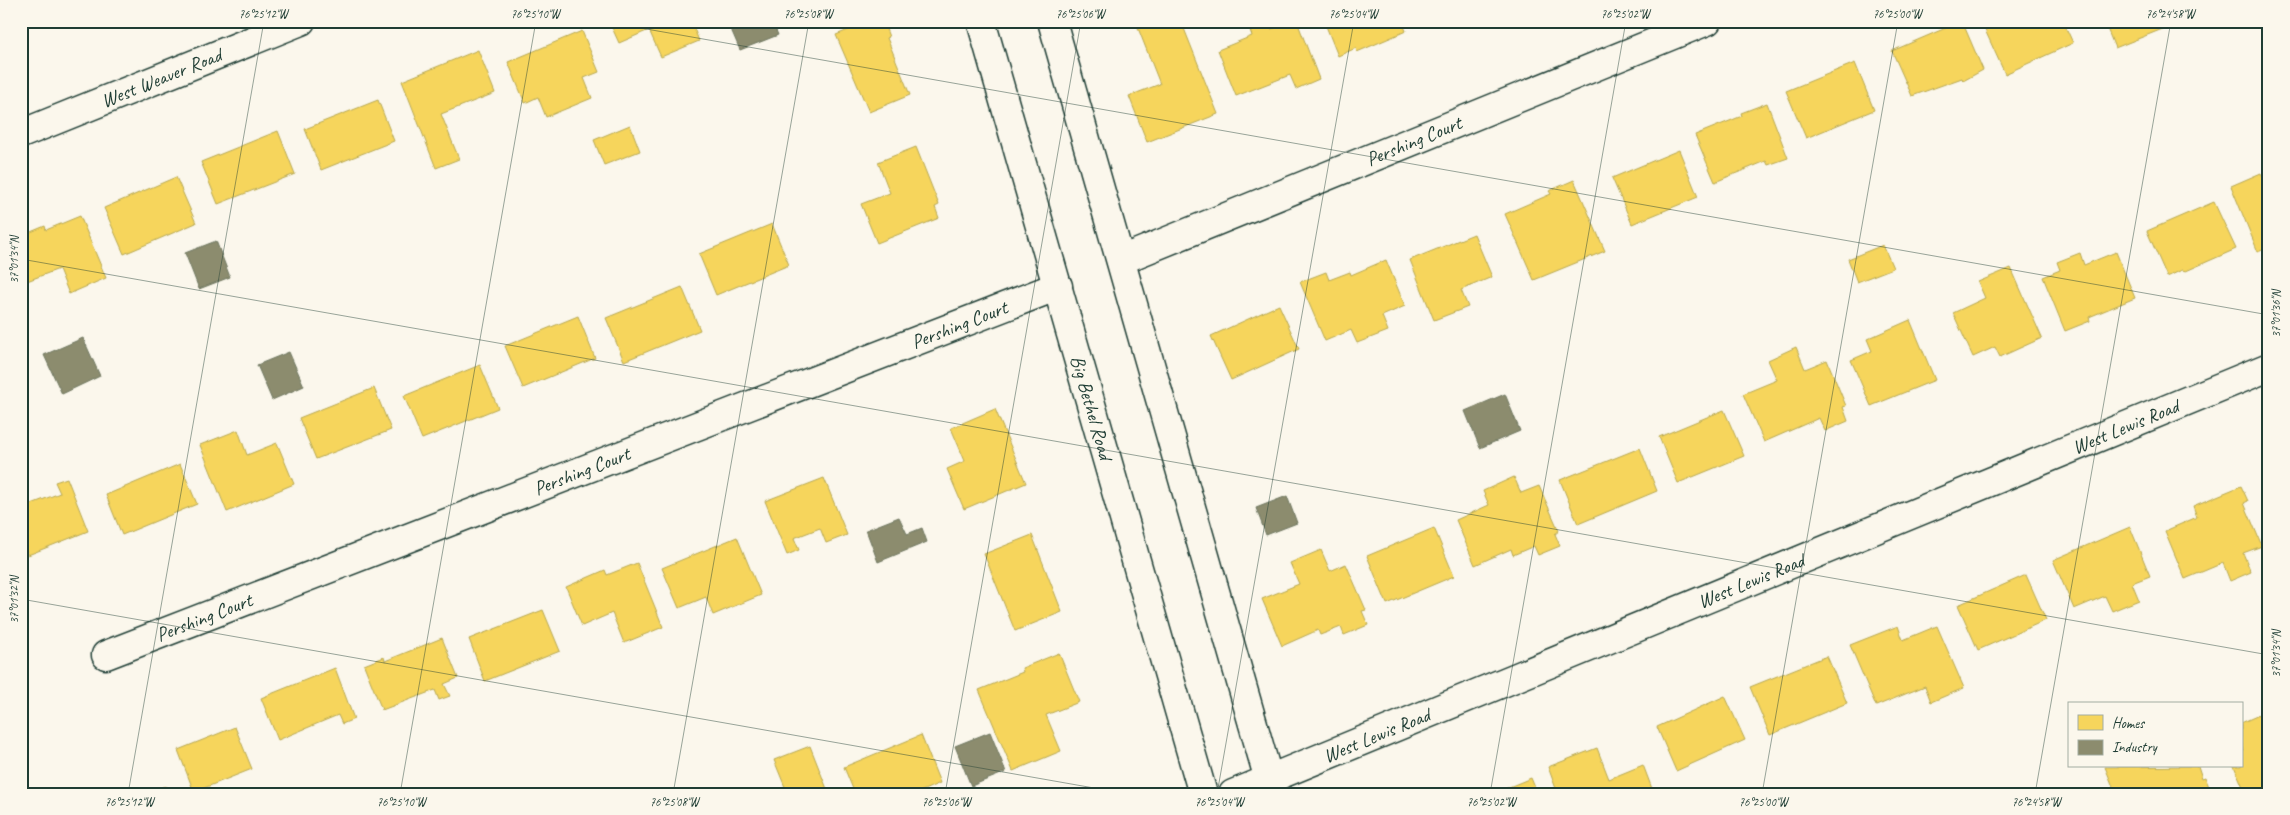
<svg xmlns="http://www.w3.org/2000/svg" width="2290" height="815" font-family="Caveat,sans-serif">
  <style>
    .homes { fill: #f6d55c; stroke: #b6a750 }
    .industry { fill: #8c8c6e; stroke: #6b745d }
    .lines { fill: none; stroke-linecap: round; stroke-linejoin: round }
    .minor-casing { stroke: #1f3d34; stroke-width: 31 }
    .tertiary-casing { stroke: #1f3d34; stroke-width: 31 }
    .secondary-casing { stroke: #1f3d34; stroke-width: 31 }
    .minor { stroke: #fbf7ec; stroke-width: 28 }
    .tertiary { stroke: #fbf7ec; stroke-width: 28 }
    .secondary { stroke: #fbf7ec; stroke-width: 28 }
    .ticks { fill: none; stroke: #1f3d34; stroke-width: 1; stroke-opacity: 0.45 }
    .labels { text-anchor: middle; stroke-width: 5; stroke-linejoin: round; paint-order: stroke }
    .street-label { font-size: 20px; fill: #1f3d34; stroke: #fbf7ec }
    .neatline { fill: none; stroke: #1f3d34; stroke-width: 2 }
    .ticks-label { font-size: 12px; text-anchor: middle; fill: #1f3d34 }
  </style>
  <rect width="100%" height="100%" fill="#fbf7ec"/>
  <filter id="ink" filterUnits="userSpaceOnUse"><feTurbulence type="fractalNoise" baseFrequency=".02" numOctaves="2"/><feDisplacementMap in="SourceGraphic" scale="10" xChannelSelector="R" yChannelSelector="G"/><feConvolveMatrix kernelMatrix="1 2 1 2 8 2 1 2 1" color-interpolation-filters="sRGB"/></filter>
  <g filter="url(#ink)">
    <g class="homes">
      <polygon points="609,21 691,21 699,41 661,57 649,30 619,43"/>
      <polygon points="870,21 883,21 889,37 887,38 910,95 869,112 836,35"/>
      <polygon points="1154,21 1181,21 1218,114 1147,142 1129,96 1160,84 1138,28"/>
      <polygon points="1247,21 1268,21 1271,29 1297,21 1319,79 1296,89 1290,75 1236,96 1218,50 1252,36"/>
      <polygon points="1324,21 1402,21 1406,31 1357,52 1356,48 1338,56"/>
      <polygon points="1962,21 1983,70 1963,81 1962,78 1912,96 1892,51"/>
      <polygon points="2006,21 2063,21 2073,43 2005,74 1985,30"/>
      <polygon points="2104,21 2162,21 2165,28 2115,48"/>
      <polygon points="582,31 599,72 584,78 592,98 546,117 538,97 525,103 508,62"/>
      <polygon points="478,50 495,93 441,114 459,159 436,168 402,81"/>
      <polygon points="1855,63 1874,110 1806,138 1786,91"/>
      <polygon points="378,100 394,141 321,170 305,129"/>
      <polygon points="1767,103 1788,158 1768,165 1766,161 1715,182 1695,135 1742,116 1741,113"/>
      <polygon points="630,125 640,151 604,165 594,140"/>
      <polygon points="278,131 295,174 218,204 201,162"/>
      <polygon points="916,147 939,205 935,207 939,218 877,243 861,204 890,193 878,162"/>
      <polygon points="1679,150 1698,197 1632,224 1612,178"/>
      <polygon points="2261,173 2269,188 2269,247 2258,252 2231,186"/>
      <polygon points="176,177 196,223 124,254 104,208"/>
      <polygon points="1574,180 1605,251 1534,280 1505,214 1551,194 1549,191"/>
      <polygon points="2214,202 2236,249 2186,271 2182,270 2167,277 2147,231"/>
      <polygon points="80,216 106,278 69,294 59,269 27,281 21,268 21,236 45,226 46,230"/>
      <polygon points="772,224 789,265 716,295 699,254"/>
      <polygon points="1474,234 1492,277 1461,290 1468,307 1434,320 1410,260"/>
      <polygon points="1883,245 1893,268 1857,282 1848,259"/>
      <polygon points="2116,252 2135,298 2089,317 2090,321 2065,331 2043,277 2060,270 2057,262 2080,253 2084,265"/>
      <polygon points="1386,260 1405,306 1382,316 1388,331 1357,343 1351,330 1325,341 1300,282 1326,272 1329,280 1350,272 1351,275"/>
      <polygon points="2011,268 2042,338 2000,357 1995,347 1973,357 1953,313 1985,298 1978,282"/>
      <polygon points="682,287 700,330 624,361 606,318"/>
      <polygon points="1279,305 1299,349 1231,380 1211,336"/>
      <polygon points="578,316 595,358 523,388 505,346"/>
      <polygon points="1910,320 1935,380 1871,406 1851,360 1872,351 1867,339"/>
      <polygon points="1796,347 1805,369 1827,360 1846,406 1843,407 1848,421 1825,431 1819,418 1764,442 1743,394 1777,380 1768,360"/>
      <polygon points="480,365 498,408 422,439 404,396"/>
      <polygon points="374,388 391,430 316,459 299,418"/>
      <polygon points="995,409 1026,483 964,509 947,469 965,461 951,428"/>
      <polygon points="1724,410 1744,456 1678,483 1659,437"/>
      <polygon points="238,430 247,455 277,443 294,484 227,512 200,445"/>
      <polygon points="1640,448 1657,491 1578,524 1560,480"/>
      <polygon points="180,464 197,504 122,535 106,495"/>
      <polygon points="1514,477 1521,493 1539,486 1559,531 1555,534 1560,546 1538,555 1534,546 1513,555 1511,549 1475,565 1456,520 1489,505 1483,491"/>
      <polygon points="67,478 88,531 28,555 21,539 21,508 60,493 55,482"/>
      <polygon points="824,478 847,535 826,543 820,528 794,538 799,550 787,555 765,501"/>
      <polygon points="2241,486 2248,501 2244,503 2262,546 2243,553 2251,572 2230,581 2223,563 2185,579 2165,531 2197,517 2193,506"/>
      <polygon points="2130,527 2150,576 2132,583 2139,600 2112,611 2105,596 2074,609 2053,560"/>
      <polygon points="1434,528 1454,576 1387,604 1367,556"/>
      <polygon points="1032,535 1062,612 1015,631 984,554"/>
      <polygon points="737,537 761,595 713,615 706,597 679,608 662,568"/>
      <polygon points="1321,550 1330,571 1346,564 1366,610 1362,611 1368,625 1344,635 1341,627 1320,635 1318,630 1282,646 1262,599 1299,584 1290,563"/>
      <polygon points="637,563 663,627 624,643 612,613 582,626 566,587 605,570 607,575"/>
      <polygon points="2026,575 2046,620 1978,650 1958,605"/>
      <polygon points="543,610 560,651 485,681 469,639"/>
      <polygon points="1898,626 1903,640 1937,626 1964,688 1931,702 1925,686 1876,706 1850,645"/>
      <polygon points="442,638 458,678 444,684 450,696 439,700 435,690 382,710 364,665 384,657 385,661"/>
      <polygon points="1059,653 1079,702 1046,715 1061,751 1013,771 979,690 1023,672 1022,668"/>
      <polygon points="1827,656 1847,703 1770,735 1750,687"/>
      <polygon points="335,668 354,719 342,724 338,715 278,740 261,698"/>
      <polygon points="1725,696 1745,740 1676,771 1657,727"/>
      <polygon points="2259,715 2269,737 2269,794 2246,794 2234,766 2241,766 2241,751 2244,750 2241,742 2241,723"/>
      <polygon points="235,727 252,769 194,792 178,750"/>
      <polygon points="921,735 940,783 915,794 855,794 844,767"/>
      <polygon points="810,746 829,794 769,794 785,787 774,760"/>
      <polygon points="1597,748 1609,779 1643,765 1654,794 1558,794 1548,767"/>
      <polygon points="2198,766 2202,778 2205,777 2212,794 2116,794 2105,767"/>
      <polygon points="1531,778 1536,790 1531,792 1532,794 1492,794"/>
      <polygon points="165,786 168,794 146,794"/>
    </g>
    <g class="industry">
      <polygon points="746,21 772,21 778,35 740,50 730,27"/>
      <polygon points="216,241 230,277 199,289 185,253"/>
      <polygon points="83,338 100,376 62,394 44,355"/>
      <polygon points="289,352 304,386 272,400 257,365"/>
      <polygon points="1505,394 1520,431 1480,448 1465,411"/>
      <polygon points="1287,496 1297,523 1266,535 1256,508"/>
      <polygon points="899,517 907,534 922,528 927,542 878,562 866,530"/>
      <polygon points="990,732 1006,772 971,786 955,746"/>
    </g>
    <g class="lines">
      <g class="minor-casing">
        <g id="minor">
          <path id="s1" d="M1121 260 1707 21"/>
          <path id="s2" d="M106 655 1058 286"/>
          <path id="s3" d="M1233 794 2269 367"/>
        </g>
      </g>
      <g class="tertiary-casing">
        <g id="tertiary">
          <path id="s4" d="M21 134 301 21"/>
        </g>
      </g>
      <g class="secondary-casing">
        <g id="secondary">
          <path id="s5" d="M981 21 1203 794"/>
          <polyline points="1052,21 1273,794"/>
        </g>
      </g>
      <use href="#minor" class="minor"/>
      <use href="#tertiary" class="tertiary"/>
      <use href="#secondary" class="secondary"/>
    </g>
  </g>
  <path class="ticks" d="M601 21 2269 315M21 259 2269 655M21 599 1128 794M128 794 264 21M400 794 536 21M673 794 809 21M945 794 1081 21M1217 794 1354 21M1490 794 1626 21M1762 794 1898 21M2035 794 2171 21"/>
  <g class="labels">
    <g class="street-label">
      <text dy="7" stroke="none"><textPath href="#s4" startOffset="151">West Weaver Road</textPath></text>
      <text dy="7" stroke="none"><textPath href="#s1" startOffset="316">Pershing Court</textPath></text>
      <text dy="7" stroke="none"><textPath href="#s2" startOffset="915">Pershing Court</textPath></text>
      <text dy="7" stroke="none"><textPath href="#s5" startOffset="402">Big Bethel Road</textPath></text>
      <text dy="7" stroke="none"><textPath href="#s3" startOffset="965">West Lewis Road</textPath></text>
      <text dy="7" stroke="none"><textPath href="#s2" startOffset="510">Pershing Court</textPath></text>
      <text dy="7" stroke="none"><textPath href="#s3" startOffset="560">West Lewis Road</textPath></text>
      <text dy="7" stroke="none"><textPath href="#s2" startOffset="105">Pershing Court</textPath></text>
      <text dy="7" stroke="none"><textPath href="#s3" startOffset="155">West Lewis Road</textPath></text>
    </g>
  </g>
  <rect width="2290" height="815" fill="none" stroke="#fbf7ec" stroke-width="55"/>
  <rect x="2068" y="702" width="175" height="65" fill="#fbf7ec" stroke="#a3ada2"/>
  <rect x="2078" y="715" width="25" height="15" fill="#f6d55c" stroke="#a3ada2"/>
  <text x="2112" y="728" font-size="15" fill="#1f3d34">Homes</text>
  <rect x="2078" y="740" width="25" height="15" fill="#8c8c6e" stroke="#a3ada2"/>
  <text x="2112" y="752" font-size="15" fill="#1f3d34">Industry</text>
  <rect x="28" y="28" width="2234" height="760" class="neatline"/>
  <g class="ticks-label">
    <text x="263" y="18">76°25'12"W</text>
    <text x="535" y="18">76°25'10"W</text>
    <text x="808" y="18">76°25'08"W</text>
    <text x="1080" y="18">76°25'06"W</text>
    <text x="1353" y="18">76°25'04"W</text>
    <text x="1625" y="18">76°25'02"W</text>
    <text x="1897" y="18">76°25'00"W</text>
    <text x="2170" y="18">76°24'58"W</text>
    <text transform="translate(14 260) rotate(-90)" y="4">37°01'34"N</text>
    <text transform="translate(2276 314) rotate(-90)" y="4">37°01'36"N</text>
    <text transform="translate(14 600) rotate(-90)" y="4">37°01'32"N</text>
    <text transform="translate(2276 654) rotate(-90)" y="4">37°01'34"N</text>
    <text x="129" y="806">76°25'12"W</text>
    <text x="401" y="806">76°25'10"W</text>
    <text x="674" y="806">76°25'08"W</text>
    <text x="946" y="806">76°25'06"W</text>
    <text x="1219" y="806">76°25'04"W</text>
    <text x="1491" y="806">76°25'02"W</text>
    <text x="1763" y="806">76°25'00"W</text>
    <text x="2036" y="806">76°24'58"W</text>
  </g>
</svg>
